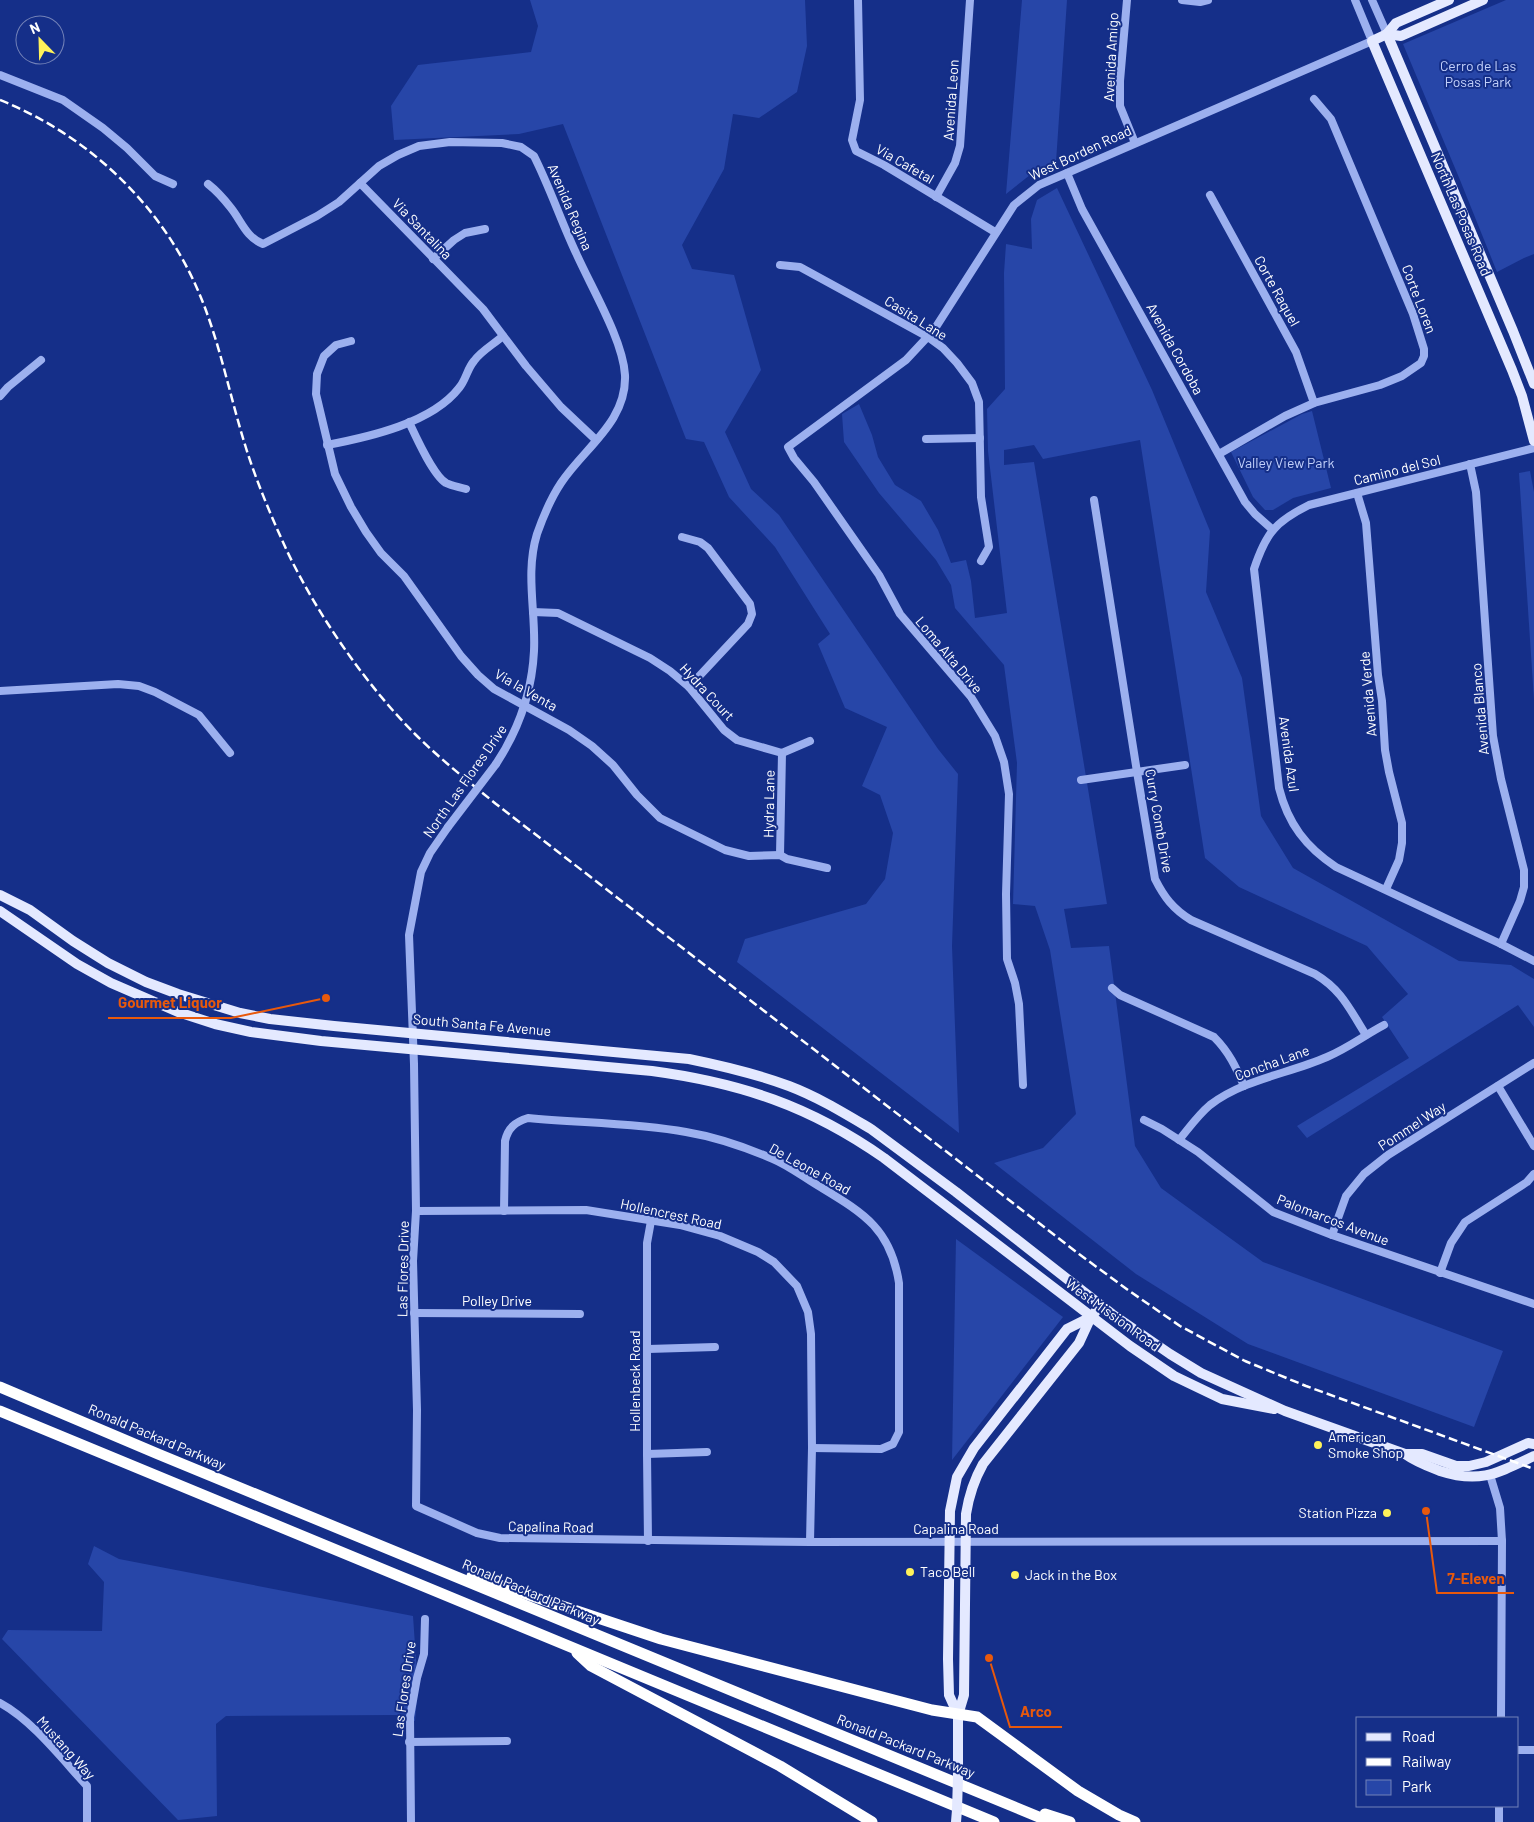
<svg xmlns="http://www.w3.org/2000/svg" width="1534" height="1822" font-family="Barlow,sans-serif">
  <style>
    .green { fill: #2746a8 }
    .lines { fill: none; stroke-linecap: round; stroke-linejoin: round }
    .minor { stroke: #9cb0ef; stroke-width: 8 }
    .major { stroke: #e4e9ff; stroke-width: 10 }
    .highway { stroke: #fff; stroke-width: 11 }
    .rail { stroke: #fff; stroke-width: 2.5; stroke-dasharray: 9 4; stroke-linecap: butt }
    .minor-bridge { stroke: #9cb0ef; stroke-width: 8 }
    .major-bridge { stroke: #e4e9ff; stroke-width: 10 }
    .poi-dot { fill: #fff25a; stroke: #152f89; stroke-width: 2 }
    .labels { text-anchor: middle; stroke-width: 4; stroke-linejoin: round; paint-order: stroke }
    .street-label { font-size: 14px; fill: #fff; stroke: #152f89 }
    .park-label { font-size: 14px; fill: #c2d0fb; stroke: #152f89 }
    .poi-label { font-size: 14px; fill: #fff; stroke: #152f89; text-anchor: start }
    .leader { fill: none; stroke: #e8590c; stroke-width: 2 }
    .callout-dot { fill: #e8590c; stroke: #152f89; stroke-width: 2 }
    .callout-label { font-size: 15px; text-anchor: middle; font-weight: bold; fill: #e8590c; stroke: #152f89; stroke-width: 4; stroke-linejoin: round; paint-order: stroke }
  </style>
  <rect width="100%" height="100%" fill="#152f89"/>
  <g class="green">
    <polygon points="530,0 805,0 807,46 797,92 759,118 733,114 724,169 682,245 692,269 734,275 761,370 725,432 751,489 779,515 938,749 958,774 952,946 959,1133 737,962 745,939 866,904 885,879 893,833 880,795 862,786 887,727 845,708 818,644 830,634 775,547 729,497 704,442 686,439 563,124 519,134 394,140 391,106 418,65 531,52 538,26"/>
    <polygon points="1022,0 1067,0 1056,162 1030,175 1006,194"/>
    <polygon points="1506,0 1534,0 1534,254 1524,258 1497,272 1460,180 1403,44"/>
    <polygon points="1057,188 1152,390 1210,531 1206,592 1242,678 1261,816 1293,868 1459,961 1511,965 1534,979 1534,1027 1518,1005 1307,1138 1297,1126 1409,1058 1382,1017 1408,994 1367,946 1239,887 1205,858 1140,440 1043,459 1034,445 1004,450 1004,465 1034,462 1107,904 1064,909 1071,948 1109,946 1135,1146 1161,1188 1263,1262 1503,1351 1474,1427 1248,1344 1136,1274 994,1163 1043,1148 1076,1114 1050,950 1035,906 1013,904 1017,763 1004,665 955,608 951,585 936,560 879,493 844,442 842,414 859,404 872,435 878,457 895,485 921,501 938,530 951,563 966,560 971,581 975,618 1007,613 988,451 987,409 1005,389 1004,273 1006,244 1032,249 1031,219 1037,200"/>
    <polygon points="1312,411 1331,488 1293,498 1273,510 1265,510 1253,497 1231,452 1302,414"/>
    <polygon points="1530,471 1534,492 1534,700 1519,473"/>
    <polygon points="956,1239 1063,1317 952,1460"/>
    <polygon points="94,1546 119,1559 413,1616 418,1688 415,1721 396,1715 226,1716 216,1724 217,1816 178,1820 2,1639 8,1630 102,1631 104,1582 88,1564"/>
  </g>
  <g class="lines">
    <g class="minor">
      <polyline points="858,0 860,100 852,140 856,151 884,165 995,232"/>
      <polyline points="1127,0 1120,81 1120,106 1135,143"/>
      <polyline points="1182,0 1200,2 1208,0"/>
      <polyline points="1372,0 1387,34"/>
      <polyline points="0,75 63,100 103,128 127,148 155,176 173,184"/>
      <polyline points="1067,173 1082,209 1245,502 1255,514 1273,530"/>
      <polyline points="360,183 483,309 526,366 561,407 596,440"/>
      <path d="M208 184C217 191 224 199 231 208 242 222 246 237 263 244L317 216 339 202 379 166 398 155 419 146 450 142 502 143 521 147 534 156C550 188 561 221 576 253 591 287 623 340 625 375 627 422 584 448 561 483 551 498 543 517 537 534 525 573 536 612 534 651 532 693 519 729 496 764"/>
      <polyline points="1210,195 1296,352 1314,403"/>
      <polyline points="936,197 955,163 960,146 970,0"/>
      <polyline points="433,259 454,240 465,233 485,229"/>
      <polyline points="780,265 800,267 928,337 943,348 957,363 972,383 979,402 981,497 989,547 981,561"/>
      <polyline points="351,341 336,345 324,356 317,374 316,394 335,474 351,507 366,532 381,553 404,576 461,656 478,675 494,689 569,730 592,746 613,765 637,795 660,818 725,850 749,856 780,855 787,859 827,868"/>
      <polyline points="0,396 8,387 41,360"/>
      <path d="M409 422C416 437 433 475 446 483 452 486 460 487 466 489"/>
      <polyline points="926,439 980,438"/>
      <path d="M327 445C369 437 432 423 459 388 466 380 467 369 474 361 481 351 494 344 503 336"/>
      <path d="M1534 448 1309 505C1275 522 1266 533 1254 569L1279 788C1288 824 1306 847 1336 867L1501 944 1534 961"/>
      <polyline points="1219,454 1285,416 1314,403 1380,385 1402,376 1421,363 1424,356 1424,349 1413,314 1331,119 1314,99"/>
      <polyline points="1470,464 1476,492 1493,736 1501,779 1524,870 1524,887 1520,901 1501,944"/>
      <polyline points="1357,493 1366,523 1378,675 1382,701 1385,750 1389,772 1402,823 1402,843 1399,860 1386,889"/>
      <path d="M1094 500 1137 772 1155 879C1164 897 1173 909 1191 920L1315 974C1342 990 1350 1010 1366 1035"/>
      <polyline points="682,537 700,542 708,548 750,604 752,614 748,624 689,687"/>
      <polyline points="533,612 558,613 650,658 670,671 689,687 724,730 737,740 782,753 810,741"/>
      <polyline points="0,691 118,684 139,686 155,692 199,715 230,753"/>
      <polyline points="1081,780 1185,765"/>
      <polyline points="448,827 430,853 421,872 409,935 414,1064 416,1211 413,1261 417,1410 416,1506 477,1533 500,1538 810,1542 1502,1541"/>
      <polyline points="780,855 782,753"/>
      <path d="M1112 988 1120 995 1214 1037C1229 1052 1236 1067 1244 1086"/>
      <polyline points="1023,1085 1019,1004 1015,983 1007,959 1006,894 1009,794 1004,762 995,736 971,697 900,614 879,575 814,482 794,458 788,447 906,360 934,330 1014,205 1039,185 1067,173 1372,41 1355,0"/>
      <polyline points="1498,1086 1534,1146"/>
      <polyline points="1144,1120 1162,1129 1198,1152 1273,1212 1332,1235 1534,1304"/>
      <path d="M1179 1140C1189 1128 1198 1115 1210 1105 1244 1079 1288 1074 1327 1057 1348 1048 1365 1035 1384 1025"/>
      <polyline points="416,1211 586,1210 680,1225 720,1236 758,1252 774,1262 797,1286 808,1312 811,1334 812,1448 810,1542"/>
      <path d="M504 1211 505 1141C508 1128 515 1122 528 1118 580 1123 635 1123 686 1132 716 1137 745 1147 773 1159 790 1166 806 1179 822 1188 865 1214 891 1230 899 1283V1432L893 1444 881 1449 812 1448"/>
      <polyline points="1332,1235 1346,1196 1364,1174 1388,1155 1534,1063"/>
      <polyline points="1440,1273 1451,1243 1465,1222 1527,1182 1534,1174"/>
      <polyline points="414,1313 580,1314"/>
      <polyline points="648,1349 715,1347"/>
      <polyline points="647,1454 707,1452"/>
      <polyline points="1490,1475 1500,1508 1502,1541 1501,1718"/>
      <polyline points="648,1541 647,1454 647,1243 651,1221"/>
      <path d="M0 1703C32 1720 62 1759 87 1786V1822"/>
      <polyline points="409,1742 507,1741"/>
      <polyline points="1518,1750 1534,1750"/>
      <polyline points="411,1822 410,1717 417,1678 424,1654 425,1619"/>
      <polyline points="1499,1822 1499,1806"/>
    </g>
    <g class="major">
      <polyline points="1483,0 1401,36 1387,34 1372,41 1512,370 1522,396 1534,441"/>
      <polyline points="1387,34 1513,331 1534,384"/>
      <polyline points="1387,34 1396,23 1449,0"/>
      <path d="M0 895 30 910 73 941 108 963 146 982 178 994 240 1013 270 1019 334 1026 689 1059C723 1066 757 1074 789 1086 818 1097 844 1113 871 1129L956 1192 1112 1314 1170 1354 1201 1373 1285 1411 1405 1454C1416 1462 1427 1466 1440 1471 1480 1484 1498 1473 1534 1456"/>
      <path d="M0 911 77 964 111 983 178 1012 215 1024 251 1032 321 1041 652 1071C741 1083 810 1106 884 1158L1130 1346 1174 1376 1222 1399 1274 1409"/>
      <polyline points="1405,1454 1422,1454 1456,1466 1469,1466 1486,1462 1528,1443 1534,1444"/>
      <polyline points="958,1715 949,1695 948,1659 950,1511 957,1477 974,1448 1067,1329 1091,1317"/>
      <path d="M958 1777V1715L964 1695 966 1514C969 1495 974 1480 983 1464L1079 1343 1091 1317 1101 1305"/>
      <polyline points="956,1822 957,1810"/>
    </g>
    <g class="highway">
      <polyline points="0,1387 158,1454 1051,1822"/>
      <polyline points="0,1411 994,1822"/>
      <polyline points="472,1576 661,1639 932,1710 977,1717 1078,1791 1119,1815 1135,1822"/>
      <polyline points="577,1653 591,1666 780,1766 872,1822"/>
      <polyline points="1045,1814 1070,1822"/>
    </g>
    <path class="rail" d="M0 100C85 134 158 201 196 286 219 337 229 394 246 448 257 483 272 518 287 551 317 614 366 685 415 734 440 759 468 781 496 804L1079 1254 1128 1290 1180 1326 1245 1361 1306 1386 1534 1469"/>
    <polyline class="minor-bridge" points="448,827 496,764"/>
    <polyline class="major-bridge" points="957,1810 958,1777"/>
  </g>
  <g class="poi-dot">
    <circle cx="1318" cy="1445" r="5"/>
    <circle cx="1387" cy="1513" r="5"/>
    <circle cx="910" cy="1572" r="5"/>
    <circle cx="1015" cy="1575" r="5"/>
  </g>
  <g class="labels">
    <g class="street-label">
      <text transform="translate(1111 57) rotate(-87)" y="5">Avenida Amigo</text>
      <text transform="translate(951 100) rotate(-86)" y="5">Avenida Leon</text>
      <text transform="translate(1080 153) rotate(-25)" y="5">West Borden Road</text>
      <text transform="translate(905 164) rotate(30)" y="5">Via Cafetal</text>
      <text transform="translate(570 207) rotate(67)" y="5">Avenida Regina</text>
      <text transform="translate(1461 214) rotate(67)" y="5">North Las Posas Road</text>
      <text transform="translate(422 229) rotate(46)" y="5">Via Santalina</text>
      <text transform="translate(1277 291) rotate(61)" y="5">Corte Raquel</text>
      <text transform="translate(1419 299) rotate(69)" y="5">Corte Loren</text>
      <text transform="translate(916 318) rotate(32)" y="5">Casita Lane</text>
      <text transform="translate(1175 349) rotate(61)" y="5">Avenida Cordoba</text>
      <text transform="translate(1397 470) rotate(-14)" y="5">Camino del Sol</text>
      <text transform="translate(949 655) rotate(50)" y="5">Loma Alta Drive</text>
      <text transform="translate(526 690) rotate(30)" y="5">Via la Venta</text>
      <text transform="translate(707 692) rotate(47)" y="5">Hydra Court</text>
      <text transform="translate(1368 694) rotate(-95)" y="5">Avenida Verde</text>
      <text transform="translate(1480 709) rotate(-95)" y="5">Avenida Blanco</text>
      <text transform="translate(1289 754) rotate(82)" y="5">Avenida Azul</text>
      <text transform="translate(465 781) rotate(-55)" y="5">North Las Flores Drive</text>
      <text transform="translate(769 804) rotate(-89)" y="5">Hydra Lane</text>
      <text transform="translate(1159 821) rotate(80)" y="5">Curry Comb Drive</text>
      <text transform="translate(482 1025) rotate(5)" y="5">South Santa Fe Avenue</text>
      <text transform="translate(1272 1063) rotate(-20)" y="5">Concha Lane</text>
      <text transform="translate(1412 1126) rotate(-33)" y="5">Pommel Way</text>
      <text transform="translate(810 1169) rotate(29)" y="5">De Leone Road</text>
      <text transform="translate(671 1214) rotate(12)" y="5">Hollencrest Road</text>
      <text transform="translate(1333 1220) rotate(21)" y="5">Palomarcos Avenue</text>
      <text transform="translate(403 1269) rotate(-89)" y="5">Las Flores Drive</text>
      <text x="497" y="1306">Polley Drive</text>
      <text transform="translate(1113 1315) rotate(36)" y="5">West Mission Road</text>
      <text transform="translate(635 1381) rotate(-90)" y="5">Hollenbeck Road</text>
      <text transform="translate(157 1437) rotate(23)" y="5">Ronald Packard Parkway</text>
      <text transform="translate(551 1527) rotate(1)" y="5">Capalina Road</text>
      <text x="956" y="1534">Capalina Road</text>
      <text transform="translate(531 1592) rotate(23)" y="5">Ronald Packard Parkway</text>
      <text transform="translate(404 1689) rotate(-82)" y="5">Las Flores Drive</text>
      <text transform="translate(906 1746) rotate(22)" y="5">Ronald Packard Parkway</text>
      <text transform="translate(66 1748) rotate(48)" y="5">Mustang Way</text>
    </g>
    <g class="park-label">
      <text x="1478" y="71">Cerro de Las<tspan x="1478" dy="16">Posas Park</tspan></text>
      <text x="1286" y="468">Valley View Park</text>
    </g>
    <g class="poi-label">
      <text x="1328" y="1442">American<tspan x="1328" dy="16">Smoke Shop</tspan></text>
      <text x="1377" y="1518" text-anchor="end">Station Pizza</text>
      <text x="920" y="1577">Taco Bell</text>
      <text x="1025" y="1580">Jack in the Box</text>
    </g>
  </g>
  <path class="leader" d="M326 998L231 1018H108M1426 1511L1437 1593H1514M989 1658L1010 1727H1062"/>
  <g class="callout-dot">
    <circle cx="326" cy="998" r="5"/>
    <circle cx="1426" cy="1511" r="5"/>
    <circle cx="989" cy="1658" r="5"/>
  </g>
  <g class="callout-label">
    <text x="170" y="1008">Gourmet Liquor</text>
    <text x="1476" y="1584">7-Eleven</text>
    <text x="1036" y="1717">Arco</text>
  </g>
  <rect x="1356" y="1717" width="162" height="90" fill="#152f89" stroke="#7382b8"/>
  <rect x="1366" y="1733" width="25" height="8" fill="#e4e9ff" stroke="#7382b8"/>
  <text x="1402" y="1742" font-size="15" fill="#ffffff">Road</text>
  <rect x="1366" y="1758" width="25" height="8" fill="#ffffff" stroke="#7382b8"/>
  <text x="1402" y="1767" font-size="15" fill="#ffffff">Railway</text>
  <rect x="1366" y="1780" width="25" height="15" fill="#2746a8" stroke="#7382b8"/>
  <text x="1402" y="1792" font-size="15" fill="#ffffff">Park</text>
  <g transform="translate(40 40) rotate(337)"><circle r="24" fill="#152f89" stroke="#7382b8"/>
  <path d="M0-4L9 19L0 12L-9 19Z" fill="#fff25a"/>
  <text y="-8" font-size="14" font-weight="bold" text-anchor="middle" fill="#ffffff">N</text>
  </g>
</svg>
